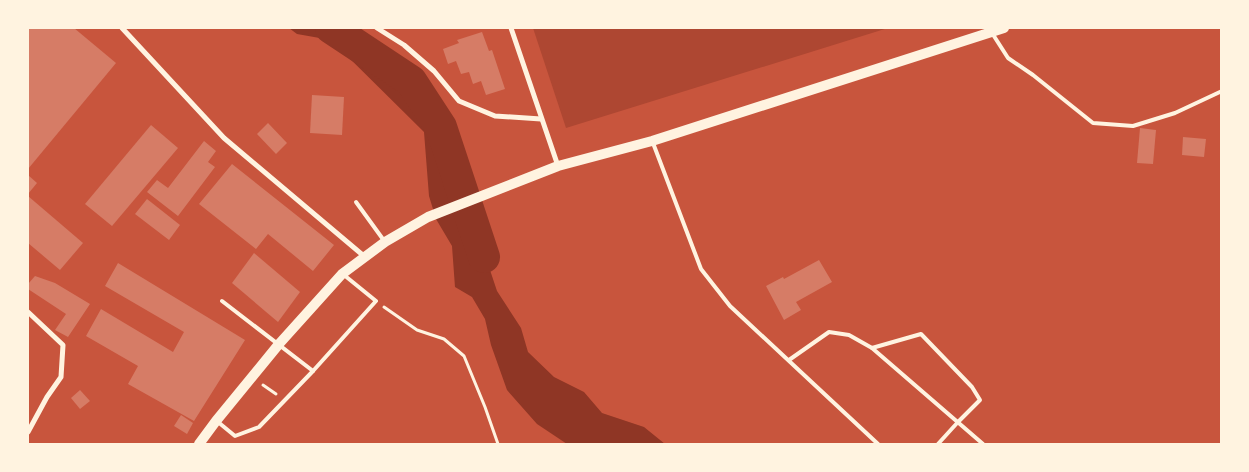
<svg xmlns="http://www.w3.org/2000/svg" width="1249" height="472" font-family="Overpass,sans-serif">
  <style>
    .green { fill: #ae4732 }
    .water { fill: #8f3625 }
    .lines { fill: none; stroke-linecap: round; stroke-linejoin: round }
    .river { stroke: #8f3625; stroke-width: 32 }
    .building { fill: #d67c66 }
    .path { stroke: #fff3e0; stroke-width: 3 }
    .service { stroke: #fff3e0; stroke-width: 4 }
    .minor { stroke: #fff3e0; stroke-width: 5 }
    .secondary { stroke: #fff3e0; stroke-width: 10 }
  </style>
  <rect width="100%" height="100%" fill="#c8553d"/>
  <polygon class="green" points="533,28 888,28 566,128"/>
  <polygon class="water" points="289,28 358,28 383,50 402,60 411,83 420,94 429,103 447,151 453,175 468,212 484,244 489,267 497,291 521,328 528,352 554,377 584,392 602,413 644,427 665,444 567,444 537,424 507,390 491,345 485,319 472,297 455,287 452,246 436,219 429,196 424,132 331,40 297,34"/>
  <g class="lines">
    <polyline class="river" points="331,28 411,81 441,127 484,257"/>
  </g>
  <g class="building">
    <polygon points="28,28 74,28 116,63 28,169"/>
    <polygon points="482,32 489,51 492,50 505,89 486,95 481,81 473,84 469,72 461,74 456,61 448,64 443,49 459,43 457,40"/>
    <polygon points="312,95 344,97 342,135 310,133"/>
    <polygon points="268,123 287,143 276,154 257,134"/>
    <polygon points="151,125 178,148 112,226 85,204"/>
    <polygon points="1140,128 1156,130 1153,164 1137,163"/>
    <polygon points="1183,137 1206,139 1204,157 1182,155"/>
    <polygon points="204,141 216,151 208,162 215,167 178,216 147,192 157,180 168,188"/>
    <polygon points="232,164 334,245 313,271 268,234 256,249 199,204"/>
    <polygon points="28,175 37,183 28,194"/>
    <polygon points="28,196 83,243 60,270 28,243"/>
    <polygon points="147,199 180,225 169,240 135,214"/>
    <polygon points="254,253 300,292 278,322 232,283"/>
    <polygon points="819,260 832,282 796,302 801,310 784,320 766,286 783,277 784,279"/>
    <polygon points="118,263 245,340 194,421 128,384 138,366 86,336 101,309 173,352 184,332 105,286"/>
    <polygon points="35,276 55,283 90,304 68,337 55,330 66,314 28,289 28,284"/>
    <polygon points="80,390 90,401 80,409 71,398"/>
    <polygon points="181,415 193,423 187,434 174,426"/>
  </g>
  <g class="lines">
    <g class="path">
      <polyline points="384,307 417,330 444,339 464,356 485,407 498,444"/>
      <polyline points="263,385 276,394"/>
    </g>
    <g class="service">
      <polyline points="992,33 1008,58 1033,75 1093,123 1133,126 1175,113 1222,91"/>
      <polyline points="653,143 701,269 730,306 878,444"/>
      <polyline points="356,202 385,242"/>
      <polyline points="222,301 313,371"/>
      <polyline points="872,348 983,444"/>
      <polyline points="789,360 829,332 849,335 872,348 921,334 972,387 980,400 958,422 938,444"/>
      <polyline points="218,422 235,436 259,427 313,371 376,301 344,275"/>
    </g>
    <g class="minor">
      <polyline points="122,28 224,138 365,257"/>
      <polyline points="377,28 404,45 434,71 459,101 495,116 541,119"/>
      <polyline points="511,28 558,166"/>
      <polyline points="28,312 63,345 61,377 47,397 28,432"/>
    </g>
    <polyline class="secondary" points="199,444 216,421 279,344 342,274 385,242 428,217 558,166 652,141 1004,28"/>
  </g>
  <rect width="1249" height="472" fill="none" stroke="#fff3e0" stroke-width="58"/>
</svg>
